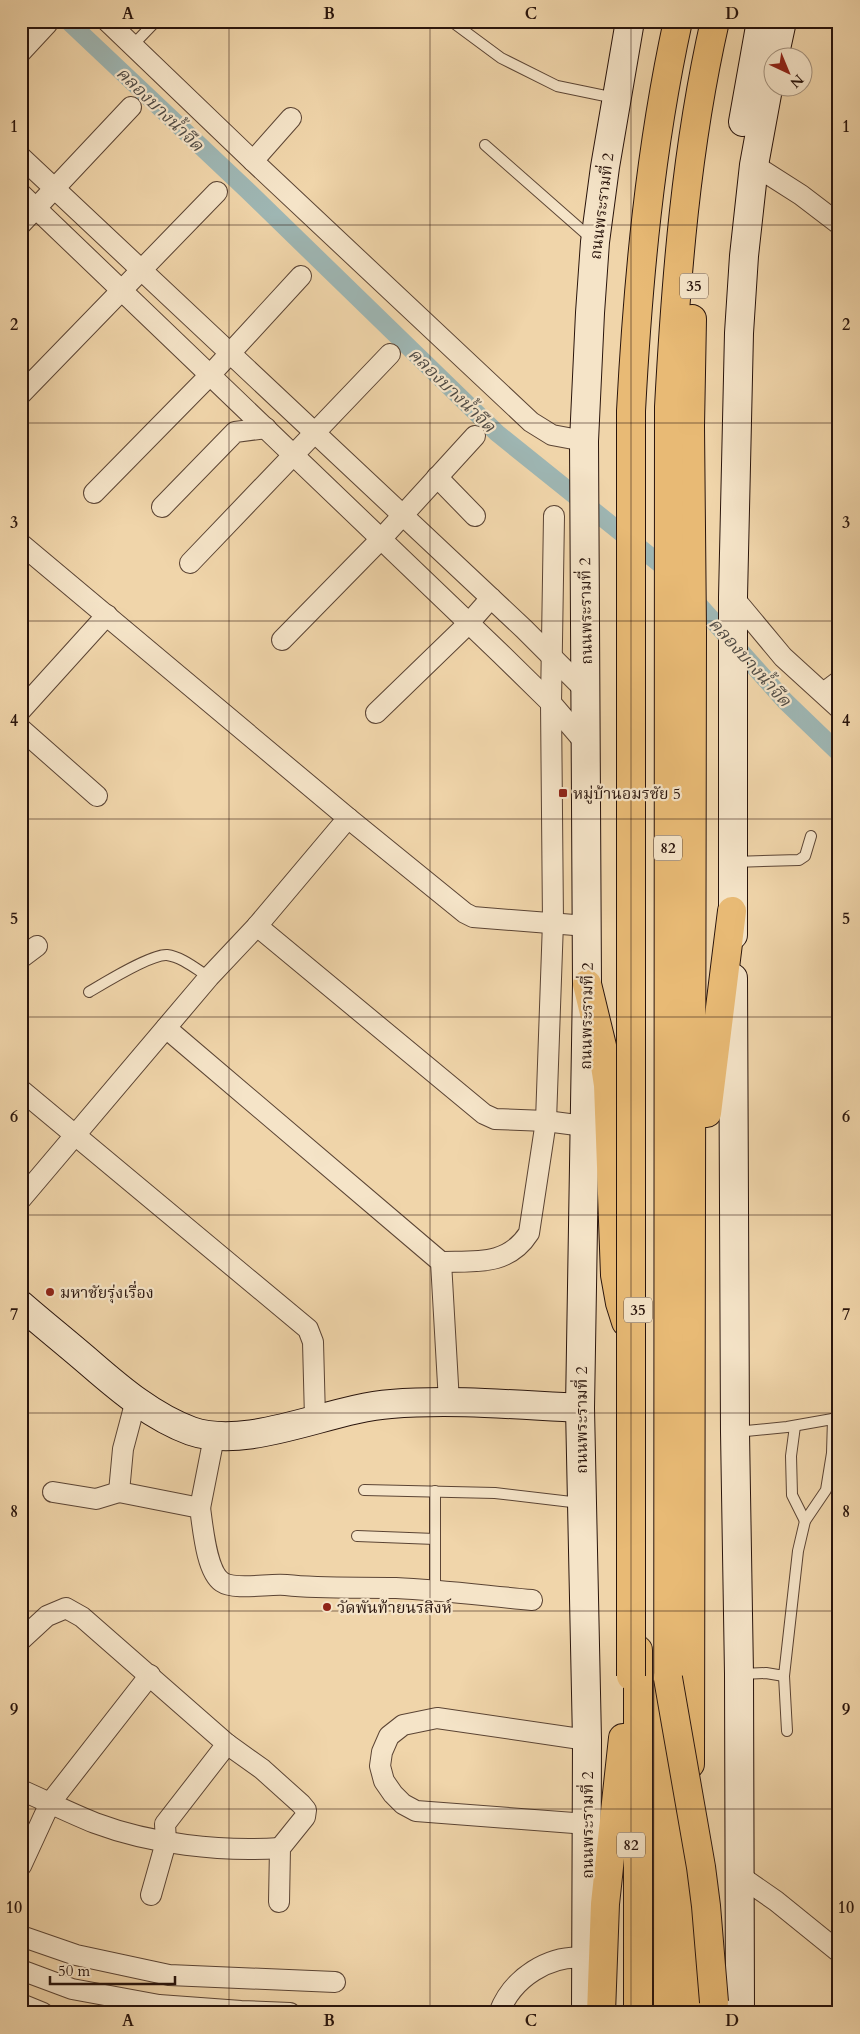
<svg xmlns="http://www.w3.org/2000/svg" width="860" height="2034" font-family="Cardo,'Noto Serif Thai',serif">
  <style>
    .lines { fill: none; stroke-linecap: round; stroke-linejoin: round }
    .canal { stroke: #9eb6b3; stroke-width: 18 }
    .lane-casing { stroke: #5b4434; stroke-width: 12 }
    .street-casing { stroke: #5b4434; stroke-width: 22 }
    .secondary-casing { stroke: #29140c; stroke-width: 30 }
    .highway-casing { stroke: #29140c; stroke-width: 30 }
    .lane { stroke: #f5e4c8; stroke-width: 10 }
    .street { stroke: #f5e4c8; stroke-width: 20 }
    .secondary { stroke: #f5e4c8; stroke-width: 28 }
    .highway { stroke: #e8ba75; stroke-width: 28 }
    .highway-bridge-casing { stroke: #29140c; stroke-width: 30; stroke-linecap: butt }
    .highway-bridge { stroke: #e8ba75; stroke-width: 28 }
    .grid { fill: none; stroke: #29140c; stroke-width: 1; stroke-opacity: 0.55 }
    .poi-dot { fill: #8f2418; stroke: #f5e4c8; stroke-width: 2 }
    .labels { text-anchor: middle; stroke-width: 4.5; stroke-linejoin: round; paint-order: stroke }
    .shield { fill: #f5e4c8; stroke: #665244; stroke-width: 1 }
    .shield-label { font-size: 15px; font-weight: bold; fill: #29140c }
    .street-label { font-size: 16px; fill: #29140c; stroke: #f5e4c8 }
    .poi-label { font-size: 16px; fill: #29140c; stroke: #f5e4c8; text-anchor: start }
    .water-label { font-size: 18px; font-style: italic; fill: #524d46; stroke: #f5e4c8 }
    .neatline { fill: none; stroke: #29140c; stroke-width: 2 }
    .grid-label { font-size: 16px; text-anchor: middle; font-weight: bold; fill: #29140c }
  </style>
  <rect width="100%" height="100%" fill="#f0d5aa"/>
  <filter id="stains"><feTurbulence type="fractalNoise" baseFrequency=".004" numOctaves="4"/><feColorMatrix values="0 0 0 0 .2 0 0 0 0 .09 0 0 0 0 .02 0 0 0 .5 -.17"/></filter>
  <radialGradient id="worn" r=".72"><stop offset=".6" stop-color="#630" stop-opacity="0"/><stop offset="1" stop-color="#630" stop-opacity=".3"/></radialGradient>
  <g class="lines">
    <g class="canal">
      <polyline points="68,21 247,190 497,433 665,568 672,576"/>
      <polyline points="690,595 785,701 839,753"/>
    </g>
    <g class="lane-casing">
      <g id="lane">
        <polyline points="451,21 501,58 557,86 615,98"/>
        <polyline points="132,46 156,21"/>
        <polyline points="485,145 593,240"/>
        <polyline points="819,690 839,675"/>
        <polyline points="733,862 799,860 805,856 811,836"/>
        <path d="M89 992C104 983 151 954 167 955 182 957 196 969 209 977"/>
        <polyline points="795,1426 791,1456 792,1495 805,1521"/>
        <polyline points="736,1432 787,1427 838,1418"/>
        <polyline points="364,1490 495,1493 580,1503"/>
        <polyline points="357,1536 435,1539"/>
        <polyline points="435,1591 435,1491"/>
        <polyline points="741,1674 766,1673 784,1676 798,1551 805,1521 826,1490 832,1453 833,1419"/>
        <polyline points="784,1676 787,1731"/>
      </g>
    </g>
    <g class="street-casing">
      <g id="street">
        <polyline points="107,21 253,161 531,422 552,435 584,441"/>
        <polyline points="21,52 47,24"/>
        <polyline points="21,157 524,629 586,691"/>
        <polyline points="253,161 291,118"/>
        <polyline points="754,165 801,195 839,224"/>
        <polyline points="21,194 501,654 551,703 587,745"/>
        <polyline points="21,224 131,107"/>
        <polyline points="21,394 217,192"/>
        <polyline points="437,477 475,516"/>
        <polyline points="94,493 210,375 301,276"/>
        <polyline points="162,507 235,432 266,428"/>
        <polyline points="21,544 348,818 465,913 473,917 587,926"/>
        <polyline points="190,563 390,354"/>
        <polyline points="733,597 783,657 839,708"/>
        <polyline points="282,640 381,539 475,436"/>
        <polyline points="21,710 107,615"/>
        <polyline points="376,713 469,623 491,598"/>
        <polyline points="21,729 97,796"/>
        <polyline points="257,926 484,1114 495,1119 546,1121 584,1126"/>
        <polyline points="21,958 37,946"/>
        <polyline points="166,1028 441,1262 449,1402"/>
        <polyline points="21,1090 308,1329 313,1342 315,1418"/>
        <polyline points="21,1199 209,977 257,926 348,818"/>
        <path d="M441 1262C476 1261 508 1266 529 1233L546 1121 553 922 551 703 554 516"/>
        <path d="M136 1400 123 1449 119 1492 200 1508C203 1527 206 1571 222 1582 235 1591 270 1583 286 1585 323 1589 359 1587 396 1588 441 1590 487 1596 532 1600"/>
        <polyline points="53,1492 96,1499 119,1492"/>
        <polyline points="200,1508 214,1437"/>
        <polyline points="21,1640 47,1616 66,1608 82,1617 227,1744 262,1769 301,1804 306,1810 305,1817 280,1848 279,1902"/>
        <path d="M21 1790C46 1801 70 1813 95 1823 151 1844 220 1852 280 1848"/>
        <polyline points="587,1824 416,1811 403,1804 393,1794 384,1781 380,1766 382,1752 389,1736 403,1725 437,1718 587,1740"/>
        <polyline points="21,1866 50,1803 150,1675"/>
        <polyline points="740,1876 776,1901 839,1952"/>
        <polyline points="151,1895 166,1842 165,1824 227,1744"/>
        <polyline points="21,1936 76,1955 169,1975 335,1982"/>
        <polyline points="21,1970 72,1989 159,2005 241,2011 290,2013"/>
        <polyline points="21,2004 43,2013"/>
        <path d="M499 2013C512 1978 549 1954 586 1958"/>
      </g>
    </g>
    <g class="secondary-casing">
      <g id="secondary">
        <polyline points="774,58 782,21"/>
        <polyline points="743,122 761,21"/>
        <polyline points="733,935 733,597 739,333 744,256 754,165 772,67"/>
        <polyline points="733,978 735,1432 739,1674 740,2013"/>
        <path d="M21 1305C44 1325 68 1344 91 1364 121 1390 153 1417 191 1431 249 1451 330 1408 391 1404 454 1399 517 1405 580 1408"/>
        <polyline points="586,2013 587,1740 580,1408 587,984 584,441 590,313 595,242 605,167 630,21"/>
      </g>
    </g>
    <g class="highway-casing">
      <g id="highway">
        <polyline points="587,984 602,1046 608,1085 615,1275 620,1303 626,1322"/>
        <polyline points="707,1113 732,911"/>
        <polyline points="690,1764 692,630 690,426 692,319"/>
        <polyline points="601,2013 605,1904 623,1738"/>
        <polyline points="638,2013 638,1650"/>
        <path d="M668 2013 669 407C676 278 686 148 715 21"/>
        <polyline points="690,2013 690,1854"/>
      </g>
    </g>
    <use href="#lane" class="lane"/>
    <use href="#street" class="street"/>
    <use href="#secondary" class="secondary"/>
    <use href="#highway" class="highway"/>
    <g class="highway-bridge-casing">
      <g id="highway-bridge">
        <path d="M631 1676V411C638 280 650 149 678 21"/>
        <polyline points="668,1678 701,1867 706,1906 714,2002"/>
      </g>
    </g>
    <use href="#highway-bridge" class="highway-bridge"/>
  </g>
  <path class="grid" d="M229 21V2013M430 21V2013M631 21V2013M21 225H839M21 423H839M21 621H839M21 819H839M21 1017H839M21 1215H839M21 1413H839M21 1611H839M21 1809H839"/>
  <g class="poi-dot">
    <rect x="558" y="788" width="10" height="10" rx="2.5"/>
    <circle cx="50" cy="1292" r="5"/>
    <circle cx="327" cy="1607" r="5"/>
  </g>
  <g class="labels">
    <g class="shield">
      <rect x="680" y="273.5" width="28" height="25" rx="4"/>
      <rect x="654" y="835.5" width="28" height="25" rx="4"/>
      <rect x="624" y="1297.5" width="28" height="25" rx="4"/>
      <rect x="617" y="1832.5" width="28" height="25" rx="4"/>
    </g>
    <g class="shield-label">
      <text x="694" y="291">35</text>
      <text x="668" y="853">82</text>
      <text x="638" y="1315">35</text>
      <text x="631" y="1850">82</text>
    </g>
    <g class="street-label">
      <text transform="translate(601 206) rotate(-83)" y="6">ถนนพระรามที่ 2</text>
      <text transform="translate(585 611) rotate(-91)" y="6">ถนนพระรามที่ 2</text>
      <text transform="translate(586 1016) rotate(-89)" y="6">ถนนพระรามที่ 2</text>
      <text transform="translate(581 1420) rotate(-90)" y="6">ถนนพระรามที่ 2</text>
      <text transform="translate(587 1825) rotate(-90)" y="6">ถนนพระรามที่ 2</text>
    </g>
    <g class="poi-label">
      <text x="573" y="799">หมู่บ้านอมรชัย 5</text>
      <text x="60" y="1298">มหาชัยรุ่งเรื่อง</text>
      <text x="337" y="1613">วัดพันท้ายนรสิงห์</text>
    </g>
    <g class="water-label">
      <text transform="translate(160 109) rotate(44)" y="6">คลองบางน้ำจืด</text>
      <text transform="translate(452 390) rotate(44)" y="6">คลองบางน้ำจืด</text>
      <text transform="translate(750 662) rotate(48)" y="6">คลองบางน้ำจืด</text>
    </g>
  </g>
  <rect width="860" height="2034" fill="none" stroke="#f0d5aa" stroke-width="55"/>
  <g transform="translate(788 72) rotate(136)"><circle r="24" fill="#f5e4c8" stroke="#a3917d"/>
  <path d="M0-4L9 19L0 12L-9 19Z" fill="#8f2418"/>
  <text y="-8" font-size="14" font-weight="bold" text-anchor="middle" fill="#29140c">N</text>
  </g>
  <path d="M50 1976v8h125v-8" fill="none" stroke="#29140c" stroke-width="2.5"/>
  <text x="58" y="1976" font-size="15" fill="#29140c" stroke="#f5e4c8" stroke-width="4" paint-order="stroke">50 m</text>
  <rect x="28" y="28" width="804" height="1978" class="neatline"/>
  <g class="grid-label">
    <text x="128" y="19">A</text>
    <text x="329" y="19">B</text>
    <text x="531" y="19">C</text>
    <text x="732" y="19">D</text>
    <text x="14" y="132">1</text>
    <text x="846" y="132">1</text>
    <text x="14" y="330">2</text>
    <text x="846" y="330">2</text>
    <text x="14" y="528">3</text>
    <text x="846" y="528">3</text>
    <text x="14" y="726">4</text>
    <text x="846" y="726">4</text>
    <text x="14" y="924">5</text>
    <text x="846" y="924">5</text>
    <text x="14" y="1122">6</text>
    <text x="846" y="1122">6</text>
    <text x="14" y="1320">7</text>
    <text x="846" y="1320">7</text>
    <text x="14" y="1517">8</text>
    <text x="846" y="1517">8</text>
    <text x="14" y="1715">9</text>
    <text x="846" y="1715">9</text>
    <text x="14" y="1913">10</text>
    <text x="846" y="1913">10</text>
    <text x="128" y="2026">A</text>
    <text x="329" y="2026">B</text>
    <text x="531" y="2026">C</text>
    <text x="732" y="2026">D</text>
  </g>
  <rect width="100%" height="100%" filter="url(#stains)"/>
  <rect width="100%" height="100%" fill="url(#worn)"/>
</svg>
